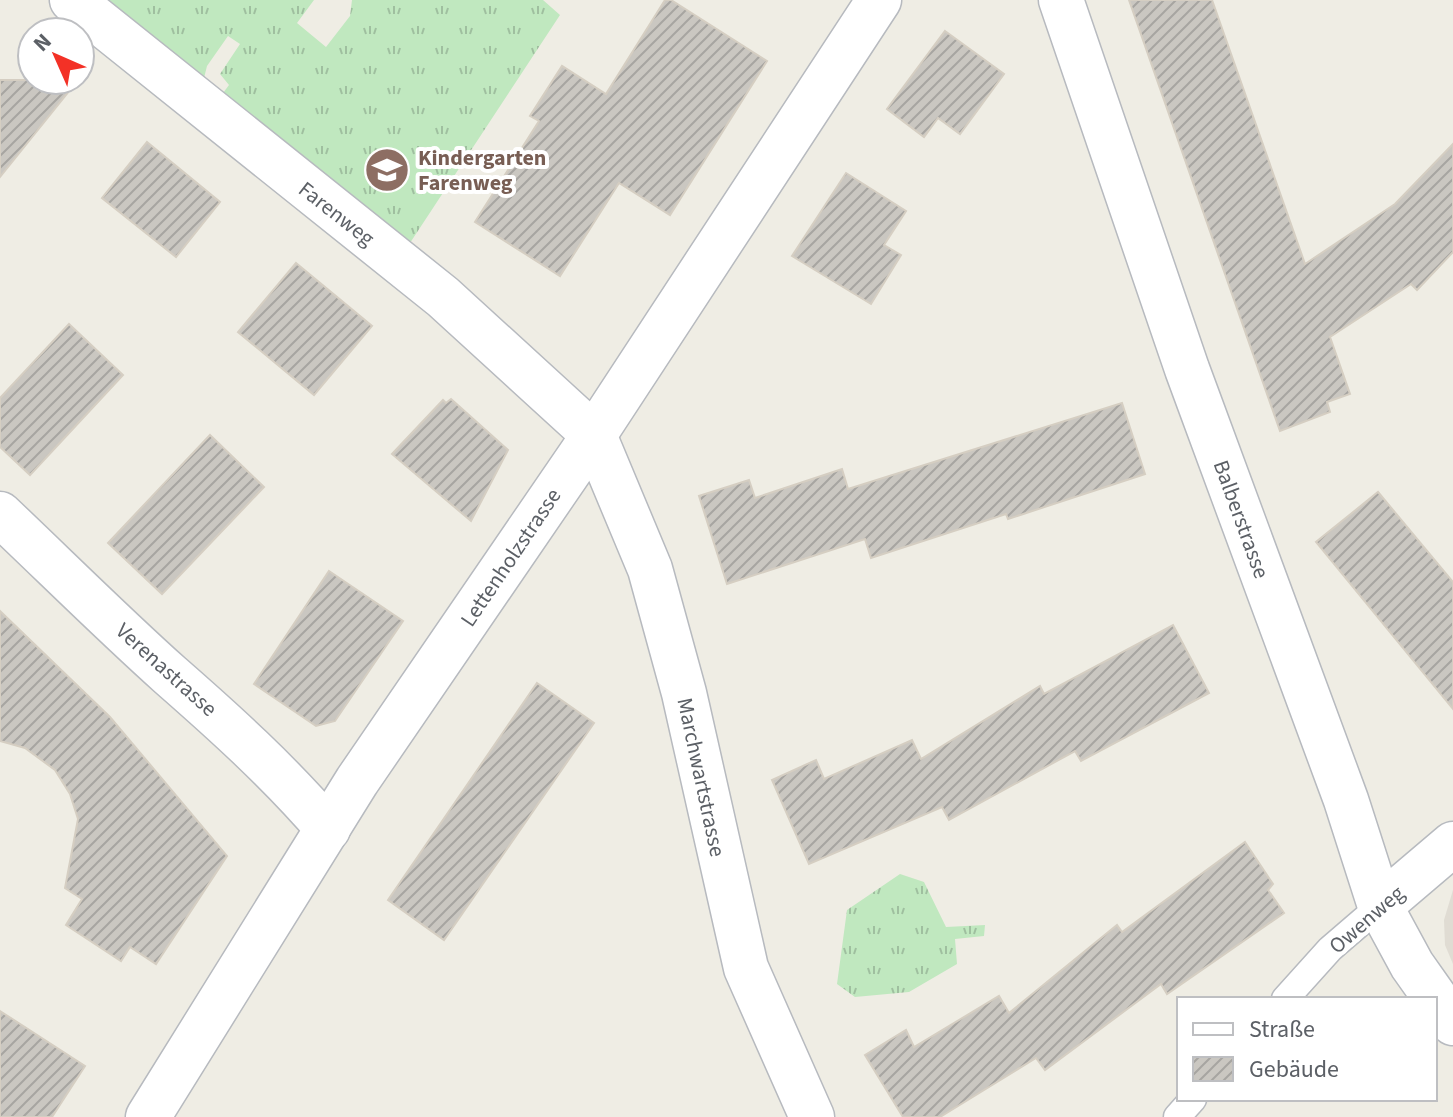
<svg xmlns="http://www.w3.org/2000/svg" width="1453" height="1117" font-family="'Source Sans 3',sans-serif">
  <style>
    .education { fill: #e0dcd3 }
    .grass { fill: url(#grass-tufts) }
    .building { fill: url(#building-hatch); stroke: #d5cec2; stroke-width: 2 }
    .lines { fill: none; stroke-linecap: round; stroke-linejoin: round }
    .service-casing { stroke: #b7babf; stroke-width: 29 }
    .minor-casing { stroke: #b7babf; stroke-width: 47 }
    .service { stroke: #fff; stroke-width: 26 }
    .minor { stroke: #fff; stroke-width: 44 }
    .labels { text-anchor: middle; stroke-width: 8; stroke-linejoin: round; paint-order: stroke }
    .education-label { font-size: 22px; font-weight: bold; fill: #785e54; stroke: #fff; text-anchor: start }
    .street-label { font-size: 22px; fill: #5c6066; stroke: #fff }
  </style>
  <defs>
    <pattern id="grass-tufts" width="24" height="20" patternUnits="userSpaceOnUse" patternTransform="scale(2)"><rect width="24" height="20" fill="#c0e8bf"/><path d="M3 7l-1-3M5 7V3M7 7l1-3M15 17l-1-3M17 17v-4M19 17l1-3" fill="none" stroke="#9fbf9f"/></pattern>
    <pattern id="building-hatch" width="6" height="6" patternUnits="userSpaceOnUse" patternTransform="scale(2)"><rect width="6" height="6" fill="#cac7c1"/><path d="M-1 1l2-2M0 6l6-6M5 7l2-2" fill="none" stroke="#a7a5a1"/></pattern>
  </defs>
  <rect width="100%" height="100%" fill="#efede4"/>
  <polygon class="education" points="1453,890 1453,964 1445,945 1444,920"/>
  <g class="grass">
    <polygon points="106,0 314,0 297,23 326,47 350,16 352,0 543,0 560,15 408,246 223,93 229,85 220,74 240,44 228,36 207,66 204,78"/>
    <polygon points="900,874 924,882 946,927 985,925 984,936 955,939 957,964 909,992 855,997 837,984 847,910"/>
  </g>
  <g class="building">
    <polygon points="665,0 671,0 767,61 670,215 619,183 560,276 475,222 539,121 530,116 562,66 606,94"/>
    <polygon points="1129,0 1212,0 1305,264 1395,204 1453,144 1453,252 1417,290 1411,284 1330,337 1350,394 1327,402 1330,412 1280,431"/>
    <polygon points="945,31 1004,74 960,134 938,118 924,137 887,109"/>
    <polygon points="0,80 78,80 0,177"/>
    <polygon points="147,142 220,202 176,257 102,198"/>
    <polygon points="846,173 906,211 884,245 901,255 871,304 792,256"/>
    <polygon points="296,263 372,326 314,395 238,332"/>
    <polygon points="69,324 123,375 30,475 0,447 0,398"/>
    <polygon points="451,399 508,450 471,521 392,454 443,400 446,403"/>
    <polygon points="1122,403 1145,474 1008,519 1006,514 871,558 865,539 727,584 699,496 749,480 755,498 842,469 848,489"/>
    <polygon points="210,435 264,487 162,594 108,543"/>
    <polygon points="1378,492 1453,582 1453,709 1316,542"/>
    <polygon points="329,571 403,621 335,721 316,726 254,684"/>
    <polygon points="0,611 110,717 227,856 156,964 130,947 121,961 66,925 82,899 65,888 78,819 70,794 55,770 25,748 0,741"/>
    <polygon points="1173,625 1209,693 1081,761 1075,751 949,820 942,807 809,864 772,780 816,760 824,779 912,740 921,759 1040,686 1044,694"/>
    <polygon points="537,683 594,723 444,940 388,900"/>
    <polygon points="1245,842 1273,884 1268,890 1284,913 1167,994 1161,984 1045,1070 1036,1058 940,1117 903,1117 865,1055 906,1030 914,1047 999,996 1009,1013 1117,925 1122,932"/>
    <polygon points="0,1011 85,1066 52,1117 0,1117"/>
  </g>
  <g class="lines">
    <g class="service-casing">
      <g id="service">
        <polyline points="1285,999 1330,949 1380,906"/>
        <polyline points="1177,1117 1193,1099"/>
      </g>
    </g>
    <g class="minor-casing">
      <g id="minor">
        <polyline points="72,0 443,297 594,435 650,569 684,693 746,968 812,1117"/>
        <polyline points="1061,0 1187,369 1346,800 1380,906 1412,965 1453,1023"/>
        <path d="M0 514C57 568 112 623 170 675 226 724 279 772 328 829"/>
        <polyline points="1380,906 1453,844"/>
        <polyline points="148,1117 357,781 594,435 879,0"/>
      </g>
    </g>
    <use href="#service" class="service"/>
    <use href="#minor" class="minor"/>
  </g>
  <defs>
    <g id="school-disc" transform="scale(2.3)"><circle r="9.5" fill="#8d6e63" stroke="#fff"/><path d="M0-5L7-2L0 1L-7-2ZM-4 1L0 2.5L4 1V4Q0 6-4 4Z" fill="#fff"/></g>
  </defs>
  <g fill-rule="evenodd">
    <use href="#school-disc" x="387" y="170"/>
  </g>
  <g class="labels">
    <g class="education-label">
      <text x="418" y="165">Kindergarten<tspan x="418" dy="25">Farenweg</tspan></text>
    </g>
    <g class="street-label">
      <text transform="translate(337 213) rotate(38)" y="8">Farenweg</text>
      <text transform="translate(1242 519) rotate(70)" y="8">Balberstrasse</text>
      <text transform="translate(510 557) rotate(-56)" y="8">Lettenholzstrasse</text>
      <text transform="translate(167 669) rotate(42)" y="8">Verenastrasse</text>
      <text transform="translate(702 777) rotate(78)" y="8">Marchwartstrasse</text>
      <text transform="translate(1366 919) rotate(-41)" y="8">Owenweg</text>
    </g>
  </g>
  <rect x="1177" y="997" width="260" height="104" fill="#ffffff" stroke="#bebfc2" stroke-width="2"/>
  <rect x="1193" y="1023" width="40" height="12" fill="#ffffff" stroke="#bebfc2" stroke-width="2"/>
  <text x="1249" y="1037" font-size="24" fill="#5c6066">Straße</text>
  <rect x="1193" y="1057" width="40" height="24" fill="url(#building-hatch)" stroke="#bebfc2" stroke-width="2"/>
  <text x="1249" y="1077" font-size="24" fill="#5c6066">Gebäude</text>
  <g transform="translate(56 56) rotate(315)"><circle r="38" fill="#ffffff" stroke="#bebfc2" stroke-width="2"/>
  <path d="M0-6L14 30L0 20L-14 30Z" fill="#f33126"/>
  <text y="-12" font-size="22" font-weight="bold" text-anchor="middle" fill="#5c6066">N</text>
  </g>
</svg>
